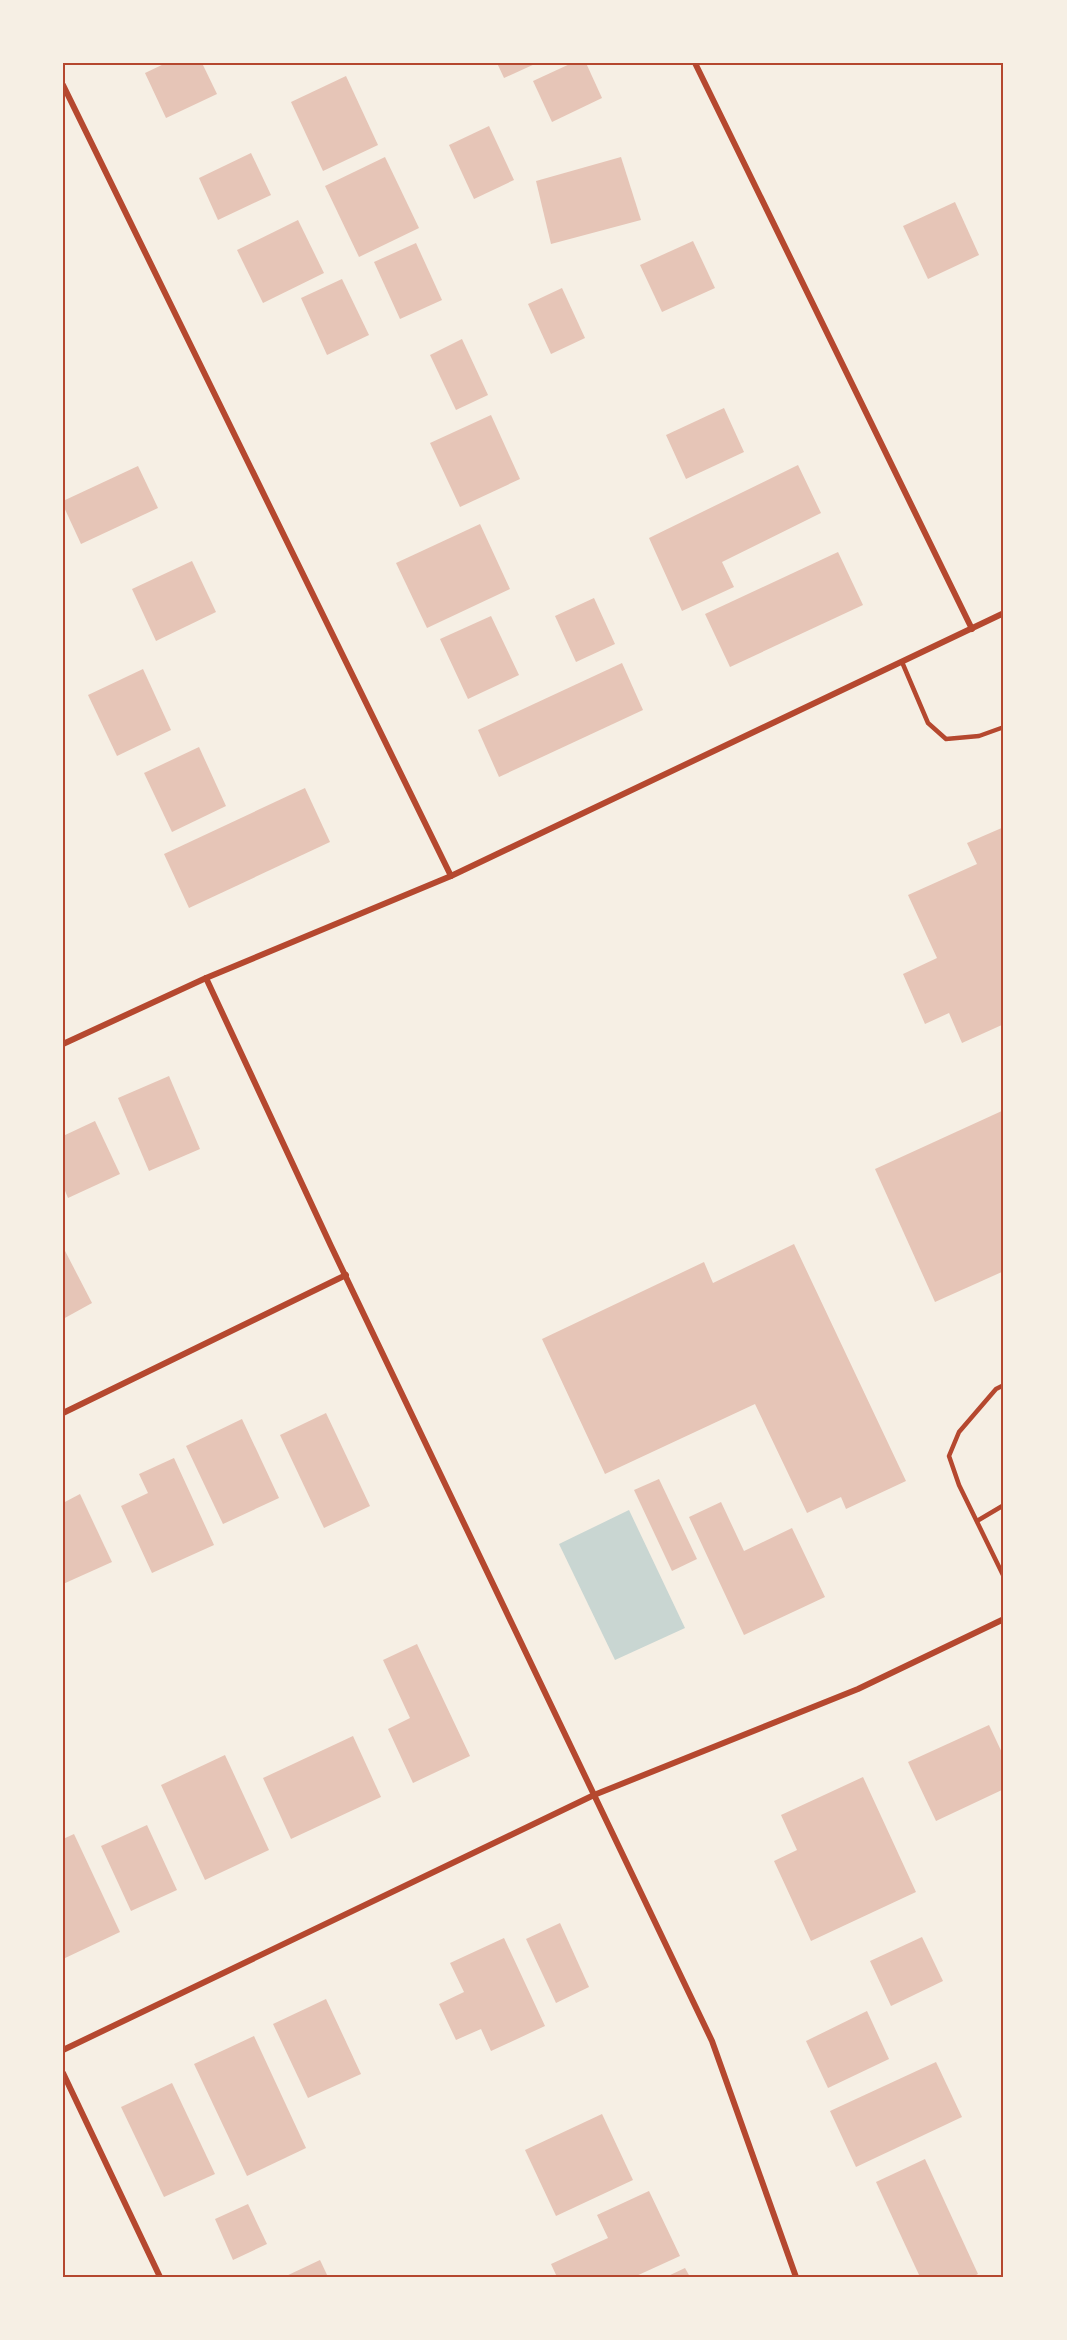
<svg xmlns="http://www.w3.org/2000/svg" width="1067" height="2340" font-family="'Nunito Sans',sans-serif">
  <style>
    .water { fill: #c9d6d2 }
    .building { fill: #e6c5b7 }
    .lines { fill: none; stroke-linecap: round; stroke-linejoin: round }
    .service { stroke: #b5482f; stroke-width: 4.5 }
    .minor { stroke: #b5482f; stroke-width: 6 }
    .neatline { fill: none; stroke: #b5482f; stroke-width: 2 }
  </style>
  <rect width="100%" height="100%" fill="#f6efe4"/>
  <polygon class="water" points="629,1510 685,1628 615,1660 559,1544"/>
  <g class="building">
    <polygon points="166,63 202,63 217,94 166,118 145,73"/>
    <polygon points="497,63 537,63 504,78"/>
    <polygon points="572,63 586,63 602,98 552,122 533,81"/>
    <polygon points="346,76 378,145 323,171 291,102"/>
    <polygon points="489,126 514,180 474,199 449,145"/>
    <polygon points="251,153 271,195 218,220 199,178"/>
    <polygon points="385,157 419,228 359,257 325,186"/>
    <polygon points="621,157 641,220 551,244 536,181"/>
    <polygon points="955,202 979,255 928,279 903,226"/>
    <polygon points="298,220 324,273 263,303 237,250"/>
    <polygon points="693,241 715,288 662,312 640,265"/>
    <polygon points="416,243 442,300 400,319 374,262"/>
    <polygon points="342,279 369,335 327,355 301,298"/>
    <polygon points="562,288 585,338 551,354 528,304"/>
    <polygon points="462,339 488,395 456,410 430,355"/>
    <polygon points="724,408 744,452 686,479 666,435"/>
    <polygon points="491,415 520,479 460,507 430,443"/>
    <polygon points="798,465 821,513 722,562 734,587 682,611 649,538"/>
    <polygon points="138,466 158,508 81,544 63,505 63,501"/>
    <polygon points="480,524 510,589 427,628 396,563"/>
    <polygon points="838,552 863,605 730,667 705,614"/>
    <polygon points="192,561 216,612 156,641 132,589"/>
    <polygon points="594,598 615,644 576,662 555,616"/>
    <polygon points="491,616 519,675 468,699 440,639"/>
    <polygon points="622,663 643,710 499,777 478,730"/>
    <polygon points="143,669 171,730 117,756 88,695"/>
    <polygon points="199,747 226,806 172,832 144,773"/>
    <polygon points="305,788 330,842 189,908 164,854"/>
    <polygon points="1004,827 1004,1024 962,1043 949,1013 925,1024 903,974 937,958 908,895 977,864 967,843"/>
    <polygon points="169,1076 200,1149 149,1171 118,1098"/>
    <polygon points="1004,1110 1004,1271 935,1302 875,1169"/>
    <polygon points="95,1121 120,1174 68,1198 63,1186 63,1136"/>
    <polygon points="794,1244 906,1481 846,1509 841,1497 807,1513 755,1404 605,1474 542,1339 704,1262 713,1283"/>
    <polygon points="63,1247 92,1303 63,1319"/>
    <polygon points="326,1413 370,1506 324,1528 280,1435"/>
    <polygon points="242,1419 279,1498 223,1524 186,1446"/>
    <polygon points="174,1458 214,1545 152,1573 121,1506 148,1493 139,1474"/>
    <polygon points="659,1479 697,1559 672,1571 634,1490"/>
    <polygon points="80,1494 112,1562 63,1584 63,1503"/>
    <polygon points="721,1502 744,1551 792,1528 825,1597 744,1635 689,1517"/>
    <polygon points="417,1644 470,1756 413,1783 388,1729 410,1718 383,1660"/>
    <polygon points="989,1725 1004,1757 1004,1789 936,1821 908,1762"/>
    <polygon points="353,1736 381,1797 291,1839 263,1778"/>
    <polygon points="225,1755 269,1850 205,1880 161,1785"/>
    <polygon points="863,1777 916,1892 811,1941 774,1861 797,1850 781,1815"/>
    <polygon points="147,1825 177,1890 131,1911 101,1846"/>
    <polygon points="74,1834 120,1932 63,1959 63,1839"/>
    <polygon points="560,1923 589,1987 556,2003 526,1939"/>
    <polygon points="922,1937 943,1981 891,2006 870,1961"/>
    <polygon points="504,1938 545,2026 491,2051 481,2029 456,2040 439,2004 464,1992 450,1963"/>
    <polygon points="326,1999 361,2074 308,2098 273,2024"/>
    <polygon points="867,2011 889,2059 828,2088 806,2041"/>
    <polygon points="254,2036 306,2148 247,2176 194,2064"/>
    <polygon points="936,2062 962,2117 856,2167 830,2111"/>
    <polygon points="172,2083 215,2174 164,2197 121,2107"/>
    <polygon points="602,2114 633,2180 556,2216 525,2150"/>
    <polygon points="925,2159 978,2274 972,2277 920,2277 876,2182"/>
    <polygon points="649,2191 680,2256 634,2277 557,2277 551,2264 608,2238 597,2215"/>
    <polygon points="248,2204 267,2244 233,2260 215,2219"/>
    <polygon points="320,2260 328,2277 284,2277"/>
    <polygon points="685,2268 690,2277 666,2277"/>
  </g>
  <g class="lines">
    <g class="service">
      <polyline points="902,662 928,723 946,739 979,736 1004,727"/>
      <polyline points="1004,1385 996,1389 959,1432 949,1456 959,1485 1004,1577"/>
      <polyline points="977,1521 1004,1505"/>
    </g>
    <g class="minor">
      <polyline points="695,63 972,629"/>
      <polyline points="63,85 451,876"/>
      <polyline points="206,978 331,1246 712,2041 796,2277"/>
      <polyline points="63,1044 206,978 451,876 1004,613"/>
      <polyline points="63,1413 346,1275"/>
      <polyline points="63,2050 594,1795 858,1689 1004,1619"/>
      <polyline points="63,2073 160,2277"/>
    </g>
  </g>
  <rect width="1067" height="2340" fill="none" stroke="#f6efe4" stroke-width="129"/>
  <rect x="64" y="64" width="938" height="2212" class="neatline"/>
</svg>
